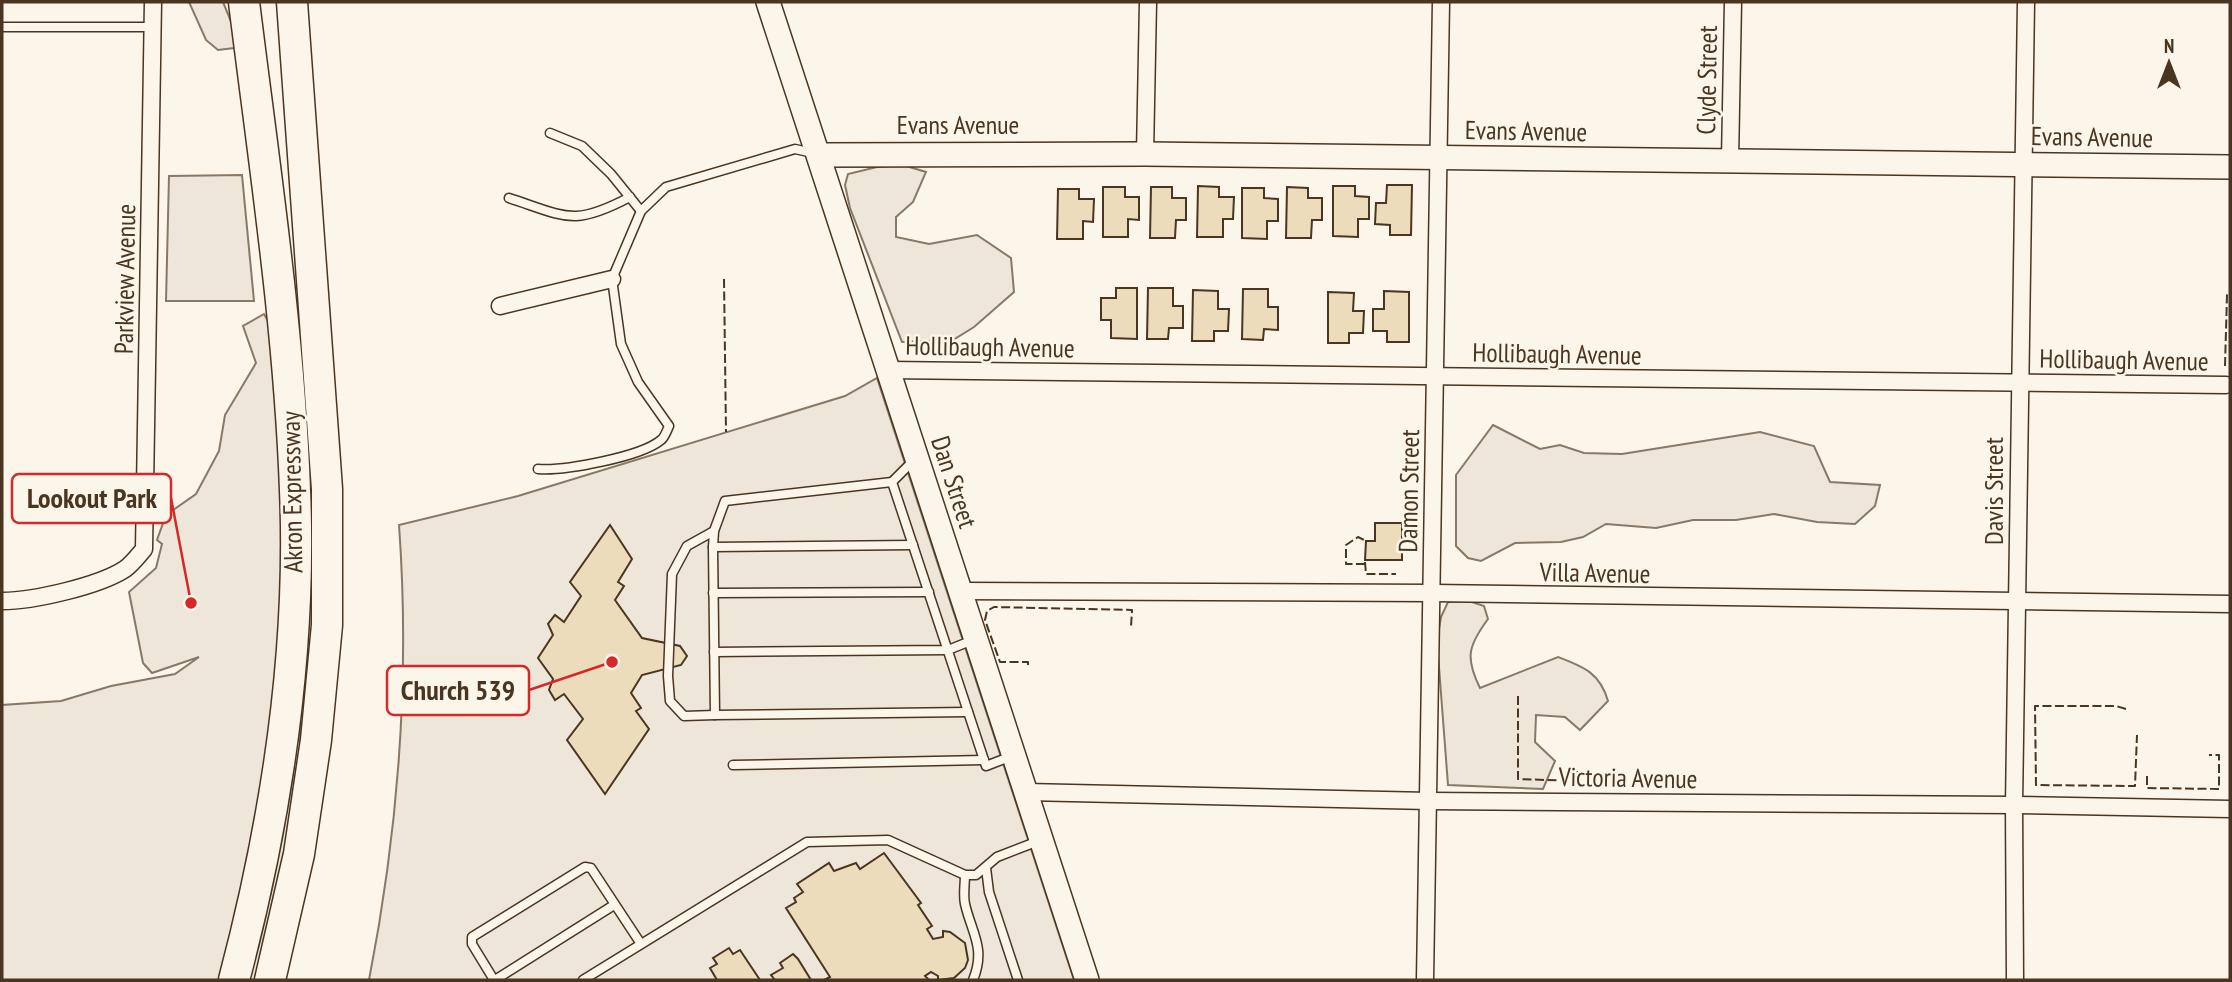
<svg xmlns="http://www.w3.org/2000/svg" width="2232" height="982" font-family="'PT Sans Narrow',sans-serif">
  <style>
    .green { fill: #ede6d9; stroke: #887966; stroke-width: 2 }
    .building { fill: #ecdcbc; stroke: #4a3520; stroke-width: 2 }
    .lines { fill: none; stroke-linecap: round; stroke-linejoin: round }
    .lane-casing { stroke: #4a3520; stroke-width: 11 }
    .street-casing { stroke: #4a3520; stroke-width: 19 }
    .secondary-casing { stroke: #4a3520; stroke-width: 26 }
    .highway-casing { stroke: #4a3520; stroke-width: 33 }
    .lane { stroke: #fbf6e9; stroke-width: 8 }
    .street { stroke: #fbf6e9; stroke-width: 16 }
    .secondary { stroke: #fbf6e9; stroke-width: 23 }
    .highway { stroke: #fbf6e9; stroke-width: 30 }
    .fence { stroke: #4a3520; stroke-width: 2; stroke-dasharray: 9 3.5; stroke-linecap: butt }
    .labels { text-anchor: middle; stroke-width: 5; stroke-linejoin: round; paint-order: stroke }
    .street-label { font-size: 26px; fill: #4a3520; stroke: #fbf6e9 }
    .leader { fill: none; stroke: #d62828; stroke-width: 2.5 }
    .callout-dot { fill: #d62828; stroke: #fbf6e9; stroke-width: 2.5 }
    .callout { fill: #fbf6e9; stroke: #d62828; stroke-width: 2.5 }
    .callout-label { font-size: 28px; text-anchor: middle; font-weight: bold; fill: #4a3520 }
  </style>
  <rect width="100%" height="100%" fill="#fbf6e9"/>
  <g class="green">
    <polygon points="189,2 223,2 237,36 234,48 218,50 206,40"/>
    <polygon points="903,165 926,172 913,202 896,217 896,237 929,244 977,235 1011,258 1014,292 974,327 953,340 902,342 850,208 845,185 848,174 877,167"/>
    <polygon points="242,175 254,301 166,301 169,176"/>
    <polygon points="264,314 278,339 301,634 300,769 275,980 2,980 2,705 61,701 111,686 175,674 199,657 152,673 143,663 129,592 156,568 162,544 157,540 166,515 196,494 219,451 225,415 256,363 243,326"/>
    <path d="M877 378 1074 980H369C398 832 410 676 399 525L518 496 845 396Z"/>
    <polygon points="1493,425 1540,449 1560,445 1584,453 1622,454 1760,432 1814,446 1830,482 1880,485 1875,506 1855,524 1817,522 1774,514 1736,520 1693,520 1656,528 1606,524 1583,537 1561,542 1515,543 1481,561 1468,558 1456,546 1456,475"/>
    <path d="M1469 601 1484 606 1488 619C1468 646 1465 658 1480 688L1558 657C1584 667 1600 673 1608 701L1580 730 1565 717 1536 715 1535 742 1555 761 1543 789 1448 785 1437 641 1441 617 1448 602Z"/>
  </g>
  <g class="building">
    <polygon points="1387,185 1412,185 1411,235 1390,235 1390,225 1375,224 1376,203 1386,203"/>
    <polygon points="1198,186 1219,187 1219,197 1234,197 1233,219 1223,219 1223,237 1197,237"/>
    <polygon points="1333,186 1355,186 1355,196 1369,197 1369,219 1358,219 1358,237 1333,236"/>
    <polygon points="1103,187 1125,187 1125,197 1139,197 1139,220 1128,219 1128,237 1103,237"/>
    <polygon points="1151,187 1172,187 1172,198 1186,198 1186,220 1176,220 1175,238 1150,238"/>
    <polygon points="1287,187 1308,188 1308,198 1322,198 1322,220 1312,220 1311,238 1286,238"/>
    <polygon points="1242,188 1264,188 1264,198 1278,199 1278,221 1267,221 1267,239 1242,238"/>
    <polygon points="1058,189 1079,189 1079,199 1094,199 1093,222 1083,221 1083,239 1057,239"/>
    <polygon points="1116,288 1137,288 1137,339 1111,338 1111,320 1101,320 1101,298 1116,298"/>
    <polygon points="1148,288 1173,288 1173,306 1183,306 1183,328 1169,328 1168,339 1147,339"/>
    <polygon points="1243,289 1268,289 1268,307 1278,307 1278,330 1264,329 1263,340 1242,339"/>
    <polygon points="1193,290 1218,291 1218,309 1229,309 1228,331 1214,331 1214,341 1192,341"/>
    <polygon points="1384,291 1409,292 1409,342 1387,342 1387,331 1373,331 1373,309 1384,309"/>
    <polygon points="1328,292 1354,293 1353,311 1364,311 1363,333 1349,333 1349,343 1328,343"/>
    <polygon points="1375,523 1402,523 1402,560 1365,560 1366,541 1375,541"/>
    <polygon points="610,525 632,559 618,582 624,586 615,600 642,638 680,646 687,656 681,665 642,675 631,693 641,708 636,711 649,729 605,794 567,740 583,719 564,694 555,700 549,690 553,679 538,658 553,635 548,624 555,615 564,622 581,596 570,582"/>
    <polygon points="884,853 921,903 918,905 932,926 927,929 933,939 943,937 943,931 950,932 965,943 968,960 965,968 954,978 938,980 938,976 931,972 925,976 929,980 824,980 830,977 786,908 796,902 794,898 803,892 797,884 829,863 834,871 856,863 860,869"/>
    <polygon points="729,948 733,954 740,950 760,980 717,980 710,968 717,964 713,958"/>
    <polygon points="793,954 798,959 811,980 775,980 771,975 783,968 780,963"/>
  </g>
  <g class="lines">
    <g class="lane-casing">
      <g id="lane">
        <polyline points="2,27 153,27"/>
        <polyline points="550,133 582,146 611,174 641,211"/>
        <path d="M509 198C567 217 573 227 630 197"/>
        <polyline points="914,460 892,482 984,760 986,766 1012,756"/>
        <path d="M538 469C564 471 641 457 661 440 665 437 667 430 669 426L638 382 621 344 612 279 641 211 666 187 795 149 813 153"/>
        <polyline points="892,482 725,501 714,531 713,547 715,715 968,712"/>
        <polyline points="714,531 687,546 672,574 668,676 670,701 684,716 715,715"/>
        <polyline points="713,547 913,545"/>
        <polyline points="713,593 929,592"/>
        <polyline points="714,652 948,650 973,640"/>
        <polyline points="733,765 984,760"/>
        <polyline points="986,868 989,892 1018,980"/>
        <path d="M965 875C965 884 963 895 965 904 972 934 986 948 973 980"/>
        <polyline points="494,980 472,944 472,937 585,867 591,868 641,944"/>
        <polyline points="495,980 614,905"/>
        <polyline points="583,980 807,842 888,840 965,875 976,875 997,857 1041,840"/>
      </g>
    </g>
    <g class="street-casing">
      <g id="street">
        <polyline points="1145,154 1148,2"/>
        <polyline points="1730,160 1733,2"/>
        <polyline points="500,306 612,279"/>
        <polyline points="887,370 2226,385"/>
        <polyline points="960,591 1433,593 2230,604"/>
        <path d="M2 601C33 601 99 586 125 569 132 564 138 556 144 549L153 2"/>
        <polyline points="1026,792 1429,801 2014,805 2230,809"/>
        <polyline points="1425,980 1441,2"/>
        <polyline points="2015,980 2014,805 2026,2"/>
      </g>
    </g>
    <g class="secondary-casing">
      <g id="secondary">
        <polyline points="768,2 1087,980"/>
        <polyline points="820,155 1145,154 2230,167"/>
      </g>
    </g>
    <g class="highway-casing">
      <g id="highway">
        <path d="M234 980C276 821 302 655 295 490 289 326 264 164 244 2"/>
        <polyline points="270,980 299,854 316,740 327,625 327,489 292,2"/>
      </g>
    </g>
    <use href="#lane" class="lane"/>
    <use href="#street" class="street"/>
    <use href="#secondary" class="secondary"/>
    <use href="#highway" class="highway"/>
    <g class="fence">
      <polyline points="724,279 726,432"/>
      <polyline points="2225,366 2227,295 2230,295"/>
      <polyline points="1365,562 1366,574 1396,574"/>
      <polyline points="1365,564 1346,564 1346,545 1358,537 1366,541"/>
      <polyline points="1028,665 1028,662 1000,662 985,620 987,611 994,607 1132,610 1131,627"/>
      <polyline points="1518,696 1518,779 1577,781 1577,771"/>
      <polyline points="2126,709 2116,706 2035,706 2036,785 2135,786 2137,735"/>
      <polyline points="2147,776 2147,788 2219,789 2219,755 2209,755"/>
    </g>
  </g>
  <g class="labels">
    <g class="street-label">
      <text transform="translate(1707 80) rotate(-89)" y="9">Clyde Street</text>
      <text x="958" y="134">Evans Avenue</text>
      <text transform="translate(1526 131) rotate(1)" y="9">Evans Avenue</text>
      <text transform="translate(2092 137) rotate(1)" y="9">Evans Avenue</text>
      <text transform="translate(125 279) rotate(-89)" y="9">Parkview Avenue</text>
      <text transform="translate(990 347) rotate(1)" y="9">Hollibaugh Avenue</text>
      <text transform="translate(1557 354) rotate(1)" y="9">Hollibaugh Avenue</text>
      <text transform="translate(2124 360) rotate(1)" y="9">Hollibaugh Avenue</text>
      <text transform="translate(954 482) rotate(72)" y="9">Dan Street</text>
      <text transform="translate(1409 491) rotate(-89)" y="9">Damon Street</text>
      <text transform="translate(1994 491) rotate(-90)" y="9">Davis Street</text>
      <text transform="translate(292 492) rotate(-91)" y="9">Akron Expressway</text>
      <text transform="translate(1595 573) rotate(1)" y="9">Villa Avenue</text>
      <text transform="translate(1628 778) rotate(1)" y="9">Victoria Avenue</text>
    </g>
  </g>
  <path class="leader" d="M191 603L171 498M612 662L529 690"/>
  <g class="callout-dot">
    <circle cx="191" cy="603" r="7"/>
    <circle cx="612" cy="662" r="7"/>
  </g>
  <g class="callout">
    <rect x="12" y="474" width="159" height="49" rx="7"/>
    <rect x="387" y="666" width="142" height="49" rx="7"/>
  </g>
  <g class="callout-label">
    <text x="92" y="508">Lookout Park</text>
    <text x="458" y="700">Church 539</text>
  </g>
  <rect width="2232" height="982" fill="none" stroke="#4a3520" stroke-width="7"/>
  <g transform="translate(2169 63)" stroke="#fbf6e9" stroke-width="5" paint-order="stroke">
  <path d="M0-5L12 26L0 18L-12 26Z" fill="#4a3520"/>
  <text y="-10" font-size="19" font-weight="bold" text-anchor="middle" fill="#4a3520">N</text>
  </g>
</svg>
